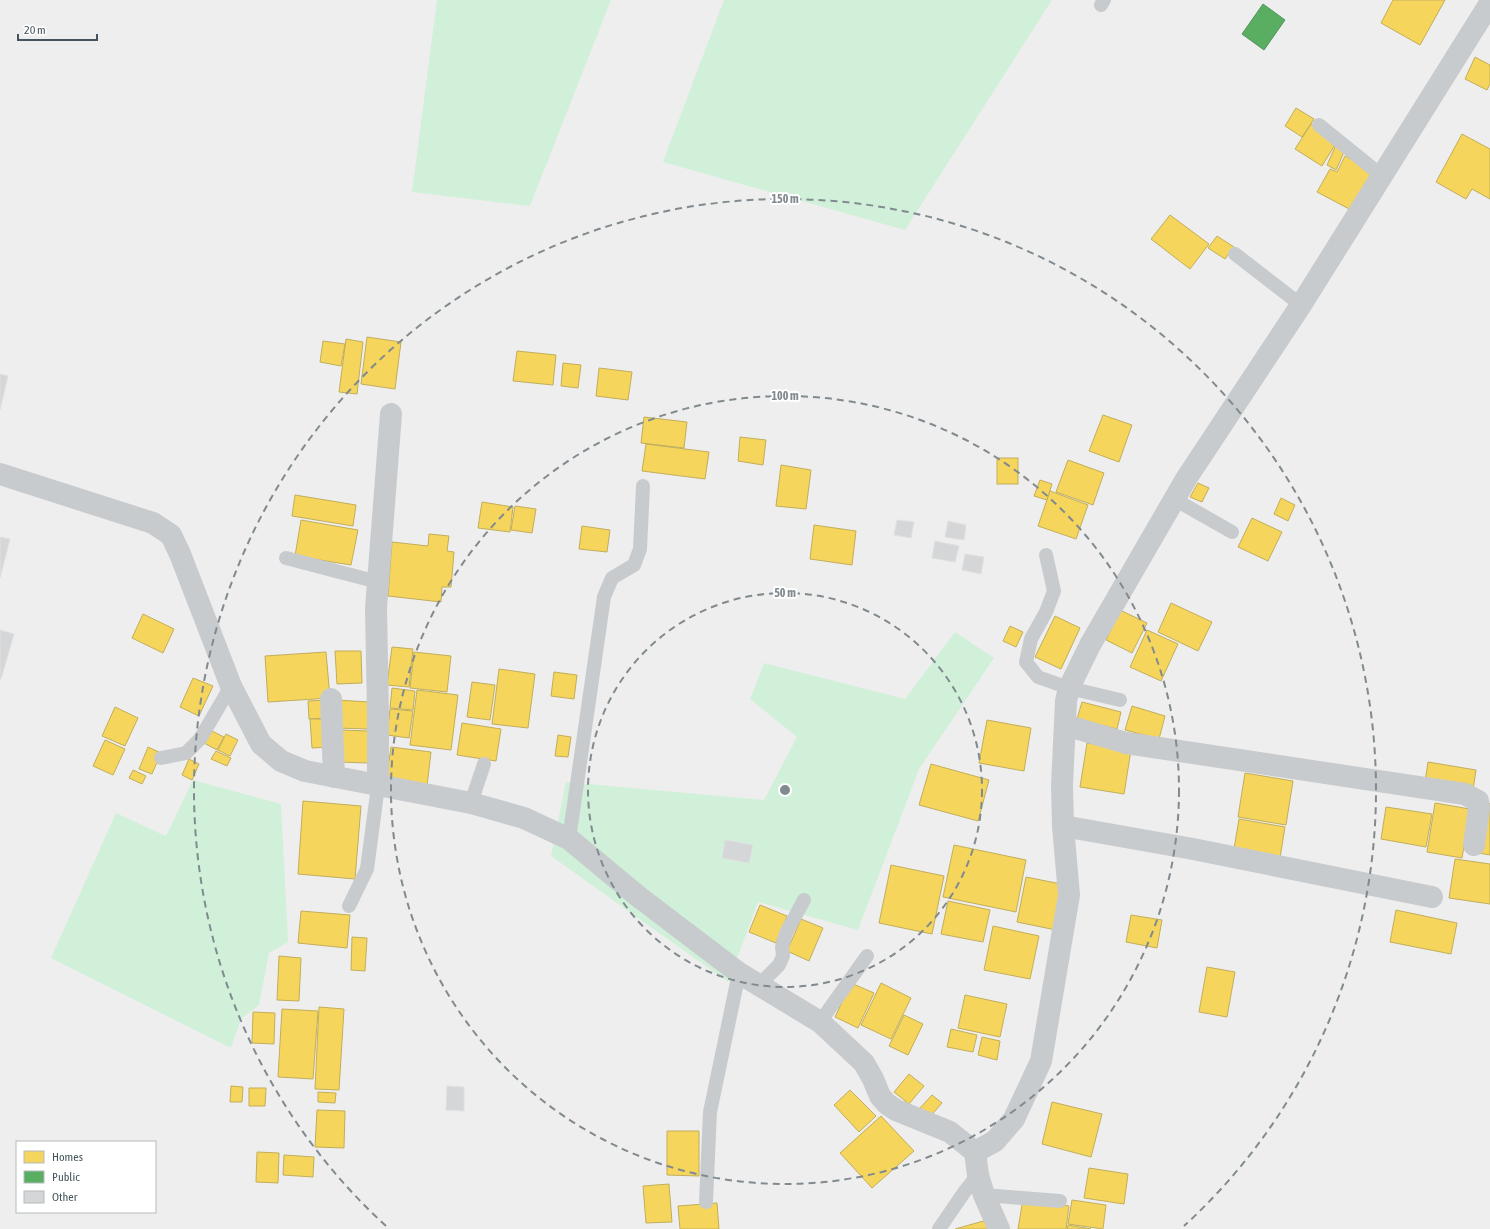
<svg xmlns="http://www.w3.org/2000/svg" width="1490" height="1229" font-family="'Asap Condensed',sans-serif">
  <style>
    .green { fill: #d1f0d9 }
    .homes { fill: #f6d55c; stroke: #c1ae5c }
    .public { fill: #5aae61; stroke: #549360 }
    .building { fill: #d5d6d7; stroke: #e0e0e1 }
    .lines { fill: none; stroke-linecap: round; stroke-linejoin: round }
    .lane { stroke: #c8cbce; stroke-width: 14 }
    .street { stroke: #c8cbce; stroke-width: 22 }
    .ring { fill: none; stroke: #808a8f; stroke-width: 2; stroke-dasharray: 7 5 }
    .centre { fill: #808a8f; stroke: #fff; stroke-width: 2 }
    .ring-label { font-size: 12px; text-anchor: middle; font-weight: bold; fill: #808a8f; stroke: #fff; stroke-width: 4; stroke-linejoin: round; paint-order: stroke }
  </style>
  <rect width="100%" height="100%" fill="#efeeee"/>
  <g class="green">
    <polygon points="437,0 611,0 530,206 412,192"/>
    <polygon points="724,0 1052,0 905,230 663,162"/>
    <polygon points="955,632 994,658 919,769 858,930 758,902 728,982 551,856 566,782 764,800 797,737 750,699 764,663 905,699"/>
    <polygon points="193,780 281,804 288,942 269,953 259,1005 241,1019 231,1048 51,958 116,813 166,836"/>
  </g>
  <g class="homes">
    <polygon points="1393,0 1445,0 1420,45 1381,23"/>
    <polygon points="1475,57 1490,65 1490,84 1487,90 1465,79"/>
    <polygon points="1296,108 1314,119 1302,137 1285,126"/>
    <polygon points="1311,124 1338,140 1322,166 1295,149"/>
    <polygon points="1462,134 1490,149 1490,199 1472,189 1466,199 1436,182"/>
    <polygon points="1336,145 1345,150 1336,170 1327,165"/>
    <polygon points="1345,156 1374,171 1353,211 1317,192 1330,169 1337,172"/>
    <polygon points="1170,215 1209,244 1190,269 1151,239"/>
    <polygon points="1217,236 1234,247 1225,259 1208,248"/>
    <polygon points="367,337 401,342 395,389 361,384"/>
    <polygon points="346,339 363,342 357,394 339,392"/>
    <polygon points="323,341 345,344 341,366 320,362"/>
    <polygon points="517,351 556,355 553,385 513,381"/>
    <polygon points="563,363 581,365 578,388 561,386"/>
    <polygon points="599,368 632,372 628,400 596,396"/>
    <polygon points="1103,415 1132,425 1119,462 1089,451"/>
    <polygon points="644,417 687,422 684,448 641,443"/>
    <polygon points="740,437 766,440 763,465 738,461"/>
    <polygon points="646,444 709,452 705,479 642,471"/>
    <rect x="997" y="458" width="21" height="26"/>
    <polygon points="1068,460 1104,473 1093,505 1056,492"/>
    <polygon points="781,465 811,470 806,509 776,506"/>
    <polygon points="1040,480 1052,484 1047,500 1034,496"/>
    <polygon points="1198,483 1209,488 1202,502 1190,497"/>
    <polygon points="1050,491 1088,505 1076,539 1038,526"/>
    <polygon points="295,495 356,505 353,526 292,516"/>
    <polygon points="1281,498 1295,505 1288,521 1274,514"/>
    <polygon points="482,502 513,507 510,532 478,528"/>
    <polygon points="515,506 536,509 532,533 511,530"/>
    <polygon points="1252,518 1282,532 1268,561 1238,547"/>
    <polygon points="301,520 358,530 351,565 295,556"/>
    <polygon points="814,525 856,531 852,565 810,559"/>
    <polygon points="582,526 610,530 607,552 579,549"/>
    <polygon points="429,534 449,536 447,551 454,552 451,587 442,587 441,602 388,596 392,542 428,546"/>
    <polygon points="1171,603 1212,622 1198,651 1158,632"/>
    <polygon points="1120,610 1147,623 1132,653 1106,640"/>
    <polygon points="143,614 174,629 163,653 132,638"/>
    <polygon points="1055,616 1080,628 1061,669 1035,657"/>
    <polygon points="1010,626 1023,632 1016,647 1003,641"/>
    <polygon points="1147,630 1178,644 1161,681 1130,667"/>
    <polygon points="392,647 413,649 409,687 387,685"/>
    <polygon points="335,651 361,651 362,683 337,684"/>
    <polygon points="326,652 330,698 268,702 265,656"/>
    <polygon points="414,652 451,656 447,692 410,688"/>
    <polygon points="499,669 535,674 528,728 492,724"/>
    <polygon points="554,672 577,675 574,699 551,696"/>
    <polygon points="193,678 213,686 199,716 180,707"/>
    <polygon points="472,682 495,685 490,720 467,717"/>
    <polygon points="392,688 415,691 413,710 390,708"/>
    <polygon points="417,690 458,695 451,750 410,745"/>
    <polygon points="326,700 327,718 309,719 308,701"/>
    <polygon points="337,700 369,702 368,729 336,728"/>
    <polygon points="1082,702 1121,712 1117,729 1077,719"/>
    <polygon points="1132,706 1165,716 1159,739 1125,730"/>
    <polygon points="115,707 138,718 125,746 102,736"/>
    <polygon points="390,709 413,711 409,738 387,735"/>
    <polygon points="310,719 327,719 329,747 312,748"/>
    <polygon points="987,720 1031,728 1024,771 979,763"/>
    <polygon points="462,723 501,729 496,761 457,755"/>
    <polygon points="210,730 224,737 217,750 204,743"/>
    <polygon points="339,730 370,731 368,763 338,762"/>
    <polygon points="226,734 238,740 230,756 218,750"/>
    <polygon points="558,735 571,737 568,757 555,756"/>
    <polygon points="105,740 125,749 113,775 93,766"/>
    <polygon points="1087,743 1131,750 1124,794 1080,787"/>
    <polygon points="148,747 161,753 152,774 139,769"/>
    <polygon points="391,747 431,752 427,786 386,781"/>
    <polygon points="216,751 231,758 227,766 211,759"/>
    <polygon points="189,759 199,764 192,780 182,775"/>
    <polygon points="1428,762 1476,770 1473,790 1425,782"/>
    <polygon points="931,764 989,780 978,821 919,805"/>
    <polygon points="133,770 146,776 142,784 129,778"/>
    <polygon points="1245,773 1293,781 1286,825 1238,817"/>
    <polygon points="303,801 361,806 355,879 298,874"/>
    <polygon points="1435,803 1470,809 1462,858 1427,852"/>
    <polygon points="1488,803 1490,804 1490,855 1478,853"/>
    <polygon points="1386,807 1432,814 1426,847 1381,839"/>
    <polygon points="1239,819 1285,827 1279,864 1233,855"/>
    <polygon points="954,845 1026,860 1016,912 943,897"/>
    <polygon points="1455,859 1490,864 1490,904 1449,898"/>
    <polygon points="891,865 944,876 932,934 879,923"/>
    <polygon points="1026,877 1066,885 1056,930 1017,922"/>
    <polygon points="948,901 990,910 983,942 941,934"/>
    <polygon points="760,905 787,916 776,943 749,932"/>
    <polygon points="1396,910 1457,923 1451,954 1390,942"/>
    <polygon points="301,911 350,915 347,948 298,943"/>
    <polygon points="1131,915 1162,920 1157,948 1126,942"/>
    <polygon points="801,919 823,928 809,961 787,951"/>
    <polygon points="993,926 1039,936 1030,979 984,970"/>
    <polygon points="352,937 367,938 365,971 351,970"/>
    <polygon points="279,956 301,958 299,1001 277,1000"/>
    <polygon points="1207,967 1235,972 1227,1017 1199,1012"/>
    <polygon points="851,983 874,993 858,1028 835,1017"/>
    <polygon points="881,983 911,998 891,1039 861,1025"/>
    <polygon points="965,995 1007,1004 1000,1037 958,1028"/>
    <polygon points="319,1007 344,1009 339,1090 315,1089"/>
    <polygon points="282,1009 318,1011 313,1079 278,1077"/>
    <polygon points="253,1012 275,1013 274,1044 252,1043"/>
    <polygon points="904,1015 923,1024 908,1055 889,1046"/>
    <polygon points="951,1029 977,1035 973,1052 947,1047"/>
    <polygon points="982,1037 1000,1041 997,1060 978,1055"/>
    <polygon points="909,1074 924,1086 909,1104 894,1092"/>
    <polygon points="231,1086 243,1087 242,1102 230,1102"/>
    <polygon points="249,1088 266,1088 265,1106 249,1106"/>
    <polygon points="850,1090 876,1116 859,1132 834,1105"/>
    <polygon points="318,1092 336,1093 335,1103 318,1102"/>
    <polygon points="932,1095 942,1103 928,1119 918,1110"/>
    <polygon points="1052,1102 1102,1114 1091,1157 1042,1144"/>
    <polygon points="317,1110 345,1111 344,1148 315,1147"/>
    <polygon points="881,1116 914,1151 872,1188 840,1153"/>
    <polygon points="667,1131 699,1131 699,1176 667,1175"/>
    <polygon points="257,1152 279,1153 278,1183 256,1182"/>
    <polygon points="284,1155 314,1157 313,1177 283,1175"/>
    <polygon points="1089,1168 1128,1174 1124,1204 1084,1198"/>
    <polygon points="669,1184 672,1222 646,1223 643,1186"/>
    <polygon points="1023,1199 1069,1206 1066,1229 1018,1229"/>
    <polygon points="1072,1200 1106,1205 1103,1229 1068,1224"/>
    <polygon points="717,1203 719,1229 680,1229 678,1206"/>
    <polygon points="987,1220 990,1229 955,1229"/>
    <polygon points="1068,1225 1091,1229 1067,1229"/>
  </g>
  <polygon class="public" points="1263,4 1285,20 1264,50 1242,34"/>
  <g class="building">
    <polygon points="0,374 8,376 0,410"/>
    <polygon points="897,520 914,522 911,538 894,535"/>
    <polygon points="948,521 966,525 964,540 945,537"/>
    <polygon points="0,537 10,539 0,578"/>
    <polygon points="935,541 959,546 955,562 932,558"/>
    <polygon points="965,554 984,557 981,574 962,570"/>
    <polygon points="0,630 14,634 1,679 0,679"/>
    <polygon points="725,840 753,845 749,863 722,858"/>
    <polygon points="447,1086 464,1087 464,1111 446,1110"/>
  </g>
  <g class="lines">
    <g class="lane">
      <polyline points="1101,5 1104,0"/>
      <polyline points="1319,125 1382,176"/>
      <polyline points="1235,254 1301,305"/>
      <polyline points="1174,499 1232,532"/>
      <polyline points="1046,555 1054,591 1046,612 1031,639 1026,662 1038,677 1069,688 1120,700"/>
      <polyline points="286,558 378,582"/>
      <polyline points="161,758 186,753 200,739 231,686"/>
      <polyline points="471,803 484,764"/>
      <polyline points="569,839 604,597 612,578 634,565 640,549 643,486"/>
      <polyline points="349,906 367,869 378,786"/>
      <polyline points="759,985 779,965 783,956 782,947 786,933 804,900"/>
      <polyline points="820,1022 867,956"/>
      <polyline points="984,1195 1060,1201"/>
      <polyline points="706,1202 710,1112 739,973"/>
      <polyline points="939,1229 965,1191 978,1175"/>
    </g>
    <g class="street">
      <polyline points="0,474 153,523 171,535 180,554 231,686 261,744 281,761 305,771 471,803 524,818 569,839 639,897 739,973 820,1022 864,1063 873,1079 880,1096 887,1104 896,1110 950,1132 975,1152 978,1175 984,1195 999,1229"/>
      <polyline points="331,699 334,777"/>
      <polyline points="1065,725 1126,743 1465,794 1478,801 1479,808 1474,845"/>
      <polyline points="378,786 378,715 376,608 391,414"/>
      <polyline points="1063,826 1193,849 1432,897"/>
      <polyline points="975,1152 995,1141 1014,1119 1041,1061 1069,895 1063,826 1062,785 1066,701 1069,688 1090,645 1186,479 1301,305 1490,3"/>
    </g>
  </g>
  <g class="ring">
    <circle cx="785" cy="790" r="197"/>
    <circle cx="785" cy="790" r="394"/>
    <path d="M386 1226A591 591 0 1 1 1184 1226"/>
  </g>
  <circle cx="785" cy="790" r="6" class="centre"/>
  <g class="ring-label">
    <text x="785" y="203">150 m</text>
    <text x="785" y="400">100 m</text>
    <text x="785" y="597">50 m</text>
  </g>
  <rect x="16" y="1141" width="140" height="72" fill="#ffffff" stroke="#b5bbbe"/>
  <rect x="24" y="1151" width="20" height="12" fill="#f6d55c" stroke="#b5bbbe"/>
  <text x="52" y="1161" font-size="12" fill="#45545c">Homes</text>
  <rect x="24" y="1171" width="20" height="12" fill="#5aae61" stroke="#b5bbbe"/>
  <text x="52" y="1181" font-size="12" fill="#45545c">Public</text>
  <rect x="24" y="1191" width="20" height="12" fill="#d5d6d7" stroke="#b5bbbe"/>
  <text x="52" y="1201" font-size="12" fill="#45545c">Other</text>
  <path d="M18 34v6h79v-6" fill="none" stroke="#45545c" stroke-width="2"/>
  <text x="24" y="34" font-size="12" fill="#45545c" stroke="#ffffff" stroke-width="3" paint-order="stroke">20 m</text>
</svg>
